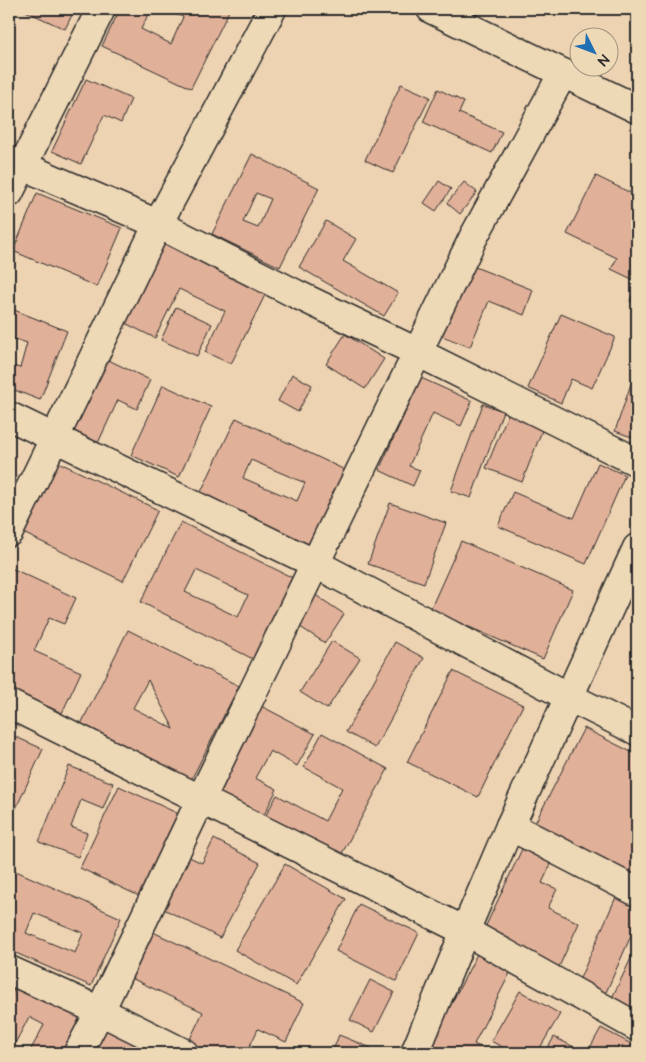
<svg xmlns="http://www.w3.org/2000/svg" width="646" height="1062" font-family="'Architects Daughter',sans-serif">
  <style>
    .building { fill: #e1b098; stroke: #2b2b2b; fill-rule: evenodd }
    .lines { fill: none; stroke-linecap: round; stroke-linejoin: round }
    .street-casing { stroke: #2b2b2b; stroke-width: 31 }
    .street { stroke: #eed9b7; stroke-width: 28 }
  </style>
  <rect width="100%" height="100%" fill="#eed3b2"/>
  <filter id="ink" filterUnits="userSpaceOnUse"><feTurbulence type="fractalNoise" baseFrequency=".02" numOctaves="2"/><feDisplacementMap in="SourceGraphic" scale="10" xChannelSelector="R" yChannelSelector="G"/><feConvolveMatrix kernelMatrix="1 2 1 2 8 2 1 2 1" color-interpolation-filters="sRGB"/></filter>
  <g filter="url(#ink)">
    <g class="building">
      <polygon points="21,9 75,9 65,29"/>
      <polygon points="120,9 151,9 141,29 171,44 183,17 164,9 230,9 191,88 102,46"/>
      <polygon points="637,64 637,82 631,79"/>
      <polygon points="86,79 131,99 121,123 104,115 81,164 52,151"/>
      <polygon points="401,84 430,97 393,173 365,160"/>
      <polygon points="438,89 464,102 459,113 502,132 492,153 423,122"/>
      <path d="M252 154 319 188 280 267 212 234ZM256 193 271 199 258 228 243 222Z"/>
      <polygon points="596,176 637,196 637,269 632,279 611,269 617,258 567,234"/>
      <polygon points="439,181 451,189 436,211 424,203"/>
      <polygon points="464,182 477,192 460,214 447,203"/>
      <polygon points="37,193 122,228 97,287 13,251"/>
      <polygon points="326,221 356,239 343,261 398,293 384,316 299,267"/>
      <polygon points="157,238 267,291 231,364 205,352 225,311 179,289 155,338 117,319"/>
      <polygon points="470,265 533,290 524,315 489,301 470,347 442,336"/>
      <polygon points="637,285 637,305 630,301"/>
      <polygon points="176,307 212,324 197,356 161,340"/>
      <polygon points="9,308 67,331 40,400 9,388 9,365 20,368 27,343 9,337"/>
      <polygon points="561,314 615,337 592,388 571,379 561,403 528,388"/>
      <polygon points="345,334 384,359 365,389 326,364"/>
      <polygon points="98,355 150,380 137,409 118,400 98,443 64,427"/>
      <polygon points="292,374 312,385 298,412 278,401"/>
      <polygon points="421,378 472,401 461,426 433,413 409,466 420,470 413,486 379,470"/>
      <polygon points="633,378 637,380 637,439 615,431"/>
      <polygon points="163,385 211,407 179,477 131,455"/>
      <polygon points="483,404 503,411 471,498 451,491"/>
      <polygon points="510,409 545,423 522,482 486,468"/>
      <path d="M236 418 347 471 309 549 199 496ZM251 460 305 483 297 501 243 478Z"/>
      <polygon points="54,460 158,510 123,581 19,531"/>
      <polygon points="598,463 625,475 586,564 498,526 513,492 574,518"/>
      <polygon points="390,503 446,523 424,583 368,564"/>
      <path d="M181 522 293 578 253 659 141 602ZM196 570 248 595 238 617 185 592Z"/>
      <polygon points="461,541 573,590 543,659 430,610"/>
      <polygon points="9,567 76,598 64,624 49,618 34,651 81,672 62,713 9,689"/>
      <polygon points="314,594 344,614 325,643 294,623"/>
      <path d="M128 630 239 686 191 780 81 724ZM148 680 174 729 133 708Z"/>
      <polygon points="332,641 360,658 327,709 300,692"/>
      <polygon points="395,642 424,658 375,748 346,732"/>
      <polygon points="453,671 523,705 478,797 407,762"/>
      <polygon points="261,706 315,734 297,766 270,751 255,778 277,789 262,819 214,794"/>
      <polygon points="584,728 637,755 637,877 534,825"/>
      <polygon points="322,733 388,769 340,857 265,817 277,795 325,821 342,788 304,767"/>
      <polygon points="9,734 43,749 9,824"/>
      <polygon points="69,766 113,783 103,809 81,800 71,827 87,833 78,857 39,842"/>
      <polygon points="119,786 181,815 141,897 80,868"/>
      <polygon points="214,839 260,863 220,938 158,906 185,855 202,863"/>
      <polygon points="522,849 552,862 542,883 557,889 548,908 579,923 558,969 482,934"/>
      <polygon points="285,864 346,899 296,985 235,950"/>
      <path d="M16 871 121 918 91 986 9 950V886ZM34 913 83 933 75 953 26 933Z"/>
      <polygon points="616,897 637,907 637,922 604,997 577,985"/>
      <polygon points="359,904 419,933 396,981 336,951"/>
      <polygon points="153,932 304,1003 286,1042 258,1029 248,1050 256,1053 209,1053 188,1043 203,1012 131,978"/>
      <polygon points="637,946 637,1017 609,1004"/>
      <polygon points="477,954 511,971 474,1044 492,1053 426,1053"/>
      <polygon points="370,980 394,992 374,1032 350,1020"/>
      <polygon points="18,981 83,1013 63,1053 29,1053 44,1025 29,1017 10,1053 9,1053 9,1000"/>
      <polygon points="520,991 560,1014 537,1053 513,1053 491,1041"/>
      <polygon points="107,1024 145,1046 141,1053 90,1053"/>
      <polygon points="601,1028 637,1047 637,1053 587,1053"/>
      <polygon points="339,1035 371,1048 369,1053 332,1053"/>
      <polygon points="554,1037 574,1047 570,1053 545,1053"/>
    </g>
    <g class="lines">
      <g class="street-casing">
        <g id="street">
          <polyline points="431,9 637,109"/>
          <polyline points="9,160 158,224 296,294 417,352 637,462"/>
          <polyline points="9,193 101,9"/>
          <polyline points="9,416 316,564 569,697 637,731"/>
          <polyline points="9,532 158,224 272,9"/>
          <polyline points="9,704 465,931 637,1027"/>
          <polyline points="510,826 637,892"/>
          <polyline points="9,970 100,1011 184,1053"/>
          <polyline points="78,1053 100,1011 201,799 473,238 563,73"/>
          <polyline points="415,1053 465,931 510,826 637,548"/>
        </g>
      </g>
      <use href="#street" class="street"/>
    </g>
  </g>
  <rect width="646" height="1062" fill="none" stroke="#eed9b7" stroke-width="30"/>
  <rect x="15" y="15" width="616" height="1032" fill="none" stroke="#2b2b2b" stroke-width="2" filter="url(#ink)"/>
  <g transform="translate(594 52) rotate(132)"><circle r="24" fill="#eed9b7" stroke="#a0937f"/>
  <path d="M0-4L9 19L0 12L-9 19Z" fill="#1f6fb2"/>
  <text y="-8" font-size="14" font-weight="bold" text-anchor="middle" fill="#2b2b2b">N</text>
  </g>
</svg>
